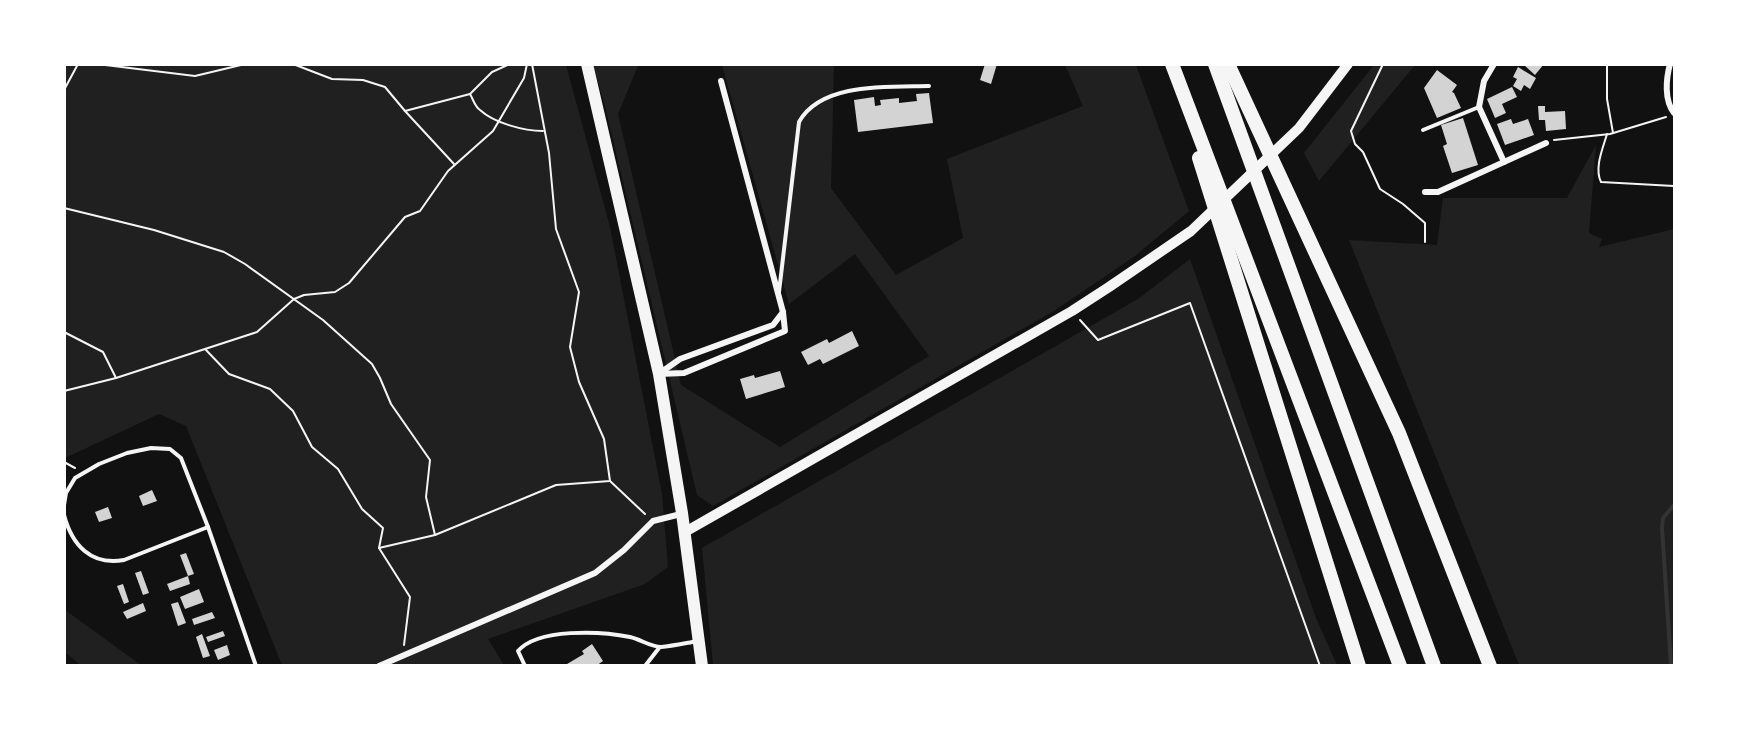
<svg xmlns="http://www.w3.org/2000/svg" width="1739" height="730" font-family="'Sofia Sans Condensed',sans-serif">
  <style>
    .green { fill: #202020 }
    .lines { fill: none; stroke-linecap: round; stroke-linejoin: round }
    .stream { stroke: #333; stroke-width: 4 }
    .building { fill: #d3d3d3 }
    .path { stroke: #f5f5f5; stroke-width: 2 }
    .service { stroke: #f5f5f5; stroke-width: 4 }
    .minor { stroke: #f5f5f5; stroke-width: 6 }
    .secondary { stroke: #f5f5f5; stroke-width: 10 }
    .primary { stroke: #f5f5f5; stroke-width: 12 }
    .motorway { stroke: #f5f5f5; stroke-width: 14 }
  </style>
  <rect width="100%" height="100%" fill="#111"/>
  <g class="green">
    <polygon points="64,65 566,65 610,227 662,494 668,567 645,584 488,639 504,665 282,665 186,426 159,414 65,458"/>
    <polygon points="593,65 646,65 638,66 618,114 681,385 780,447 929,356 855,254 789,304 722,65 834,65 831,188 896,275 963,238 947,159 1083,106 1065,65 1136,65 1189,211 1135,256 1054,311 713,506 697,495 605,106"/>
    <polygon points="1374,65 1415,65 1319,181 1304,153"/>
    <polygon points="1596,145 1589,233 1602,239 1599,247 1674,229 1674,665 1519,665 1349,240 1437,245 1443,198 1567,198"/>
    <polygon points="1190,259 1316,618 1337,665 713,665 702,548 1138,299"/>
    <polygon points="64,610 65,610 141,665 80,665 65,652"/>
  </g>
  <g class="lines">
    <polyline class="stream" points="1671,666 1662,528 1663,518 1674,505"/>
  </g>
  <g class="building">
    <polygon points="985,64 997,64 991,84 980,80"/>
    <polygon points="1523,64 1544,64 1535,75"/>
    <polygon points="1518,67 1536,78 1530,89 1524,85 1521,91 1513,86 1517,79 1513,77"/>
    <polygon points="1437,70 1457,85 1452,92 1454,93 1461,108 1437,118 1424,88"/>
    <polygon points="1512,87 1517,97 1502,104 1506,113 1495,118 1487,99"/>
    <polygon points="929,93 933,123 858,132 854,100 874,97 875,106 881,105 880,100 899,98 899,103 917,101 916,94"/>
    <polygon points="1538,106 1545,106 1545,112 1565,111 1566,129 1546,131 1545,120 1539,120"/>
    <polygon points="1463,118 1478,165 1452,173 1443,146 1447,144 1441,125"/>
    <polygon points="1511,119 1513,124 1528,119 1534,135 1505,145 1497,124"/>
    <polygon points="852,331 859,346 823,364 820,359 808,365 801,352 827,339 829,343"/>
    <polygon points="780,371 785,387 746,399 740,379 754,375 755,378"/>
    <polygon points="152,490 157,501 143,506 139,496"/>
    <polygon points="108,507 112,518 99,522 95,512"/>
    <polygon points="186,553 194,574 188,576 180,555"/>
    <polygon points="141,571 149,593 143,595 135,573"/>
    <polygon points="188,576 190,584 170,591 167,584"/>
    <polygon points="123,584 129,602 124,604 117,586"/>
    <polygon points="199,589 204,602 185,609 180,597"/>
    <polygon points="178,602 186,623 178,626 171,604"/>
    <polygon points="143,603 146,611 127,619 123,612"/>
    <polygon points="212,612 215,618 194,625 192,619"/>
    <polygon points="223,631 225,636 208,642 206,637"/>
    <polygon points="202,634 210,656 203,658 196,637"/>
    <polygon points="592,644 603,661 596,666 568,666 567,664 584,654 582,651"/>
    <polygon points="227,645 230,655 218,660 214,650"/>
  </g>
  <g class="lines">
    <g class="path">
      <polyline points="97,64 195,76 245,64"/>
      <polyline points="293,64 332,79 363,80 385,87 405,111 470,94 492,72 510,64"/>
      <polyline points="1383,64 1351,131 1355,144 1363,152 1380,189 1403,204 1425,223 1425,242"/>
      <polyline points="1607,64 1607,99 1613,133"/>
      <polyline points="64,90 78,64"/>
      <path d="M470 94C473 99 475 107 480 110 494 123 524 131 543 131"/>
      <polyline points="405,111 454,164"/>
      <path d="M1607 134C1603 148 1594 168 1601 182L1674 186"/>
      <polyline points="1554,140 1610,134 1666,117"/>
      <polyline points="64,208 154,230 224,252 245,264 323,320 372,364 380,378 391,404 430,460 426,497 435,535 379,548 410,597 404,645"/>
      <polyline points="1080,320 1098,340 1190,303 1320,666"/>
      <polyline points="64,332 103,352 116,378"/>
      <polyline points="206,350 229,374 270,389 293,411 312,447 338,469 362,509 383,528 379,548"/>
      <polyline points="64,391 116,378 257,332 294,299 304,295 335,292 349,283 405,217 420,211 448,171 493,131 524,78 527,64"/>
      <polyline points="64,462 75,468"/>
      <polyline points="610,481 645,514"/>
      <polyline points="435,535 556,485 610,481 604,439 579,382 570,347 579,292 556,229 549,153 532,64"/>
    </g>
    <g class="service">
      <polyline points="1423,130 1479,107"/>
      <path d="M779 292 799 122C821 82 889 87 929 86"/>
      <polyline points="64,505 66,493 75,478 99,464 127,453 151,448 170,449 181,458 208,527 256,666"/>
      <path d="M64 515C72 545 91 566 124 560L208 527"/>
      <path d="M525 666 518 651C538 628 601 631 630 637 640 639 651 647 661 647 673 646 686 643 698 641"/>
      <polyline points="645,666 659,648"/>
    </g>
    <g class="minor">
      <polyline points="1494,64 1484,81 1479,107 1504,162"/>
      <path d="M1670 64C1666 79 1664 100 1674 113"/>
      <polyline points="1425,192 1438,192 1546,143"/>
      <polyline points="660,373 680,359 773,325 783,312"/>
      <polyline points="659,374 684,373 785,331 783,312 721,81"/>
      <polyline points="379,666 595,573 624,550 653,521 681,514"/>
    </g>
    <polyline class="secondary" points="685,532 1072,311 1109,287 1191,231 1299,128 1348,64"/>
    <polyline class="primary" points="587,64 659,374 682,513 702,666"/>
    <g class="motorway">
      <polyline points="1172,64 1400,666"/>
      <polyline points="1215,64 1434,666"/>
      <polyline points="1228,64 1399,433 1490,666"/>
      <polyline points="1199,158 1359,666"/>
    </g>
  </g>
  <rect width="1739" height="730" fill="none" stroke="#ffffff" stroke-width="132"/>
</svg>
